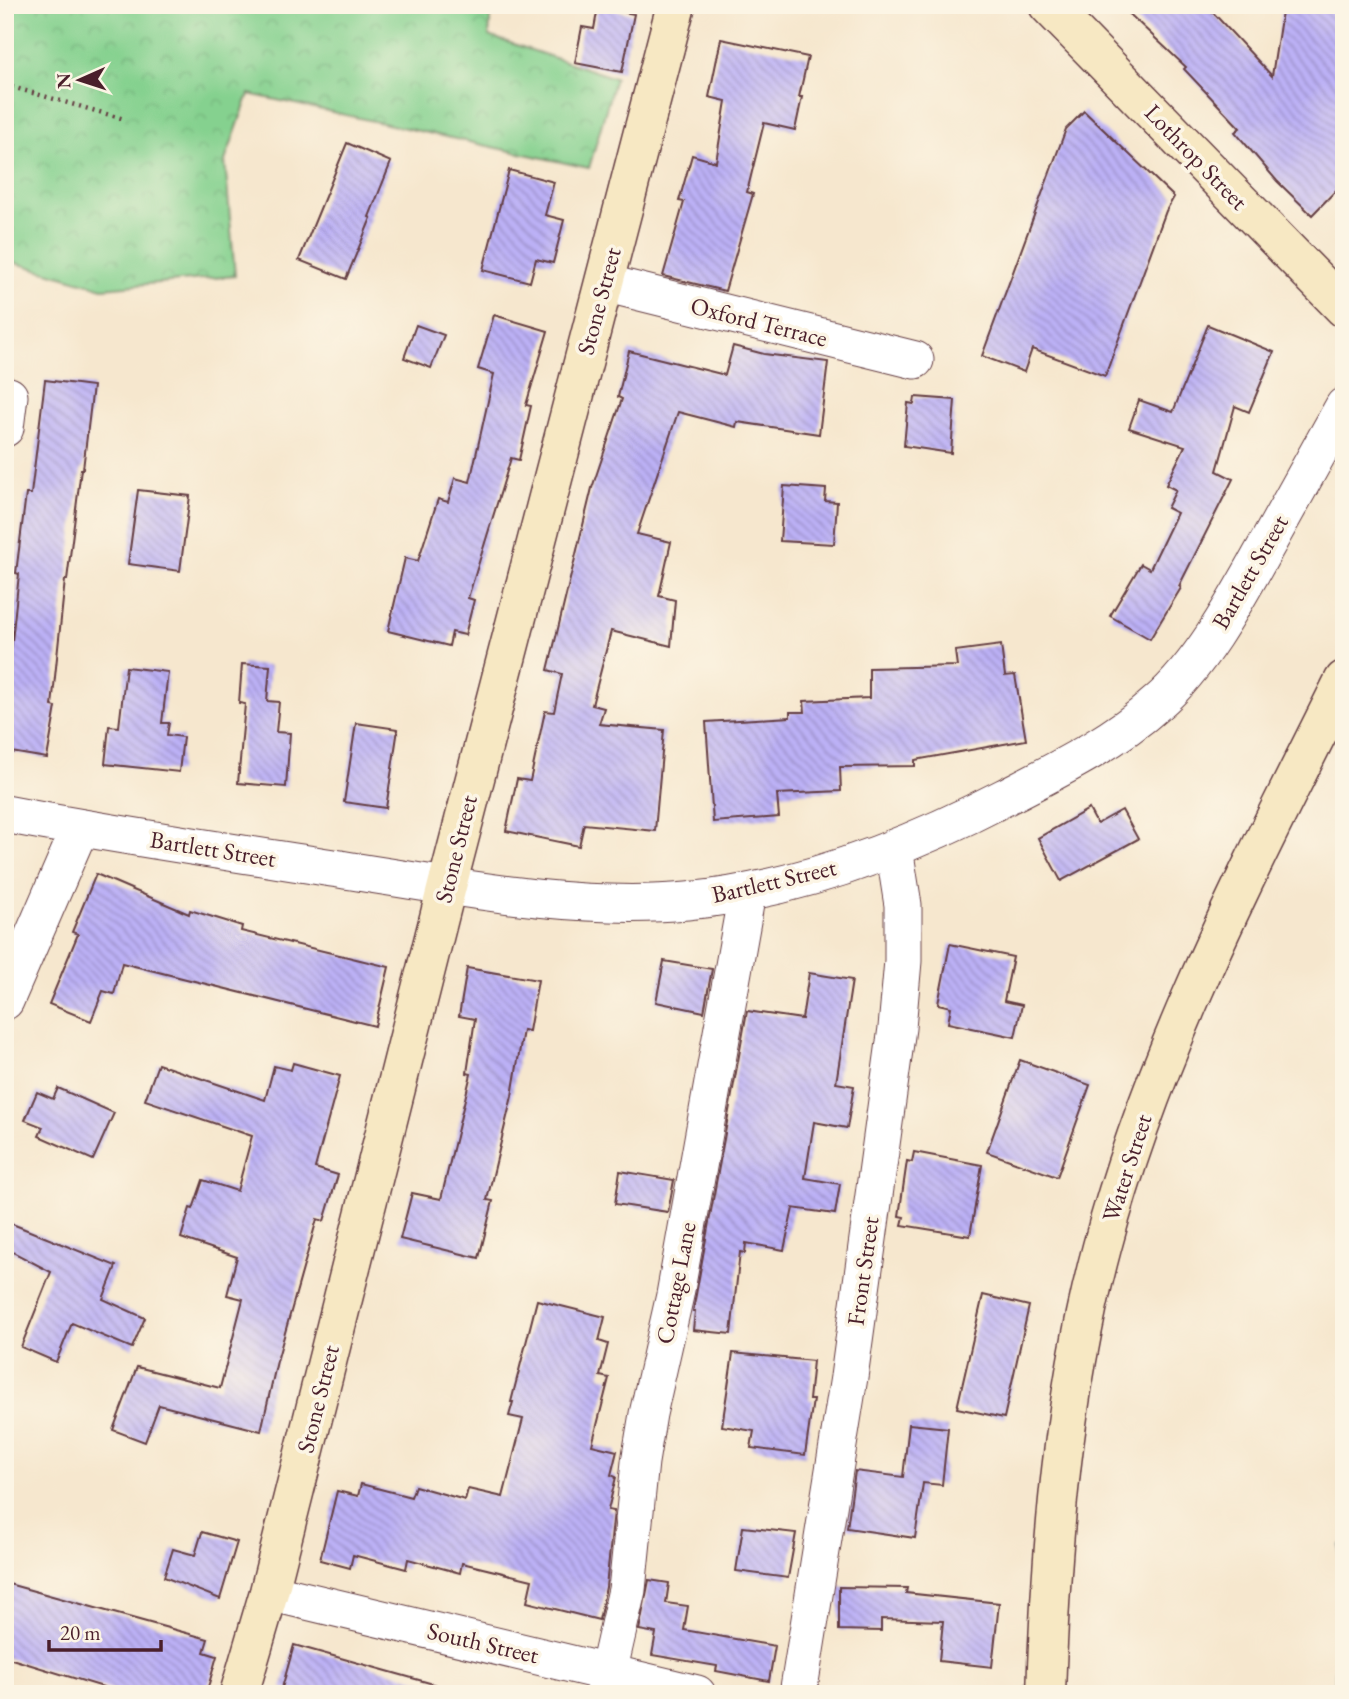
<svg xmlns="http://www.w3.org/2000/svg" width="1349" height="1699" font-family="'EB Garamond',serif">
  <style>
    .park { fill: url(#park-crowns); stroke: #68785d; stroke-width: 2 }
    .water { fill: url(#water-ripples); stroke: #52737e; stroke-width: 2 }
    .building { fill: url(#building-back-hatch) }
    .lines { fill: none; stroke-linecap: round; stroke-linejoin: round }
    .street-casing { stroke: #643d43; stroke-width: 39 }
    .secondary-casing { stroke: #643d43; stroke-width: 41 }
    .path { stroke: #643d43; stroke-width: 4.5; stroke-dasharray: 2 5; stroke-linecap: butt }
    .street { stroke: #fff; stroke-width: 37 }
    .secondary { stroke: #f7e8c3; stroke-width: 38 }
    .labels { text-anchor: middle; stroke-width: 7; stroke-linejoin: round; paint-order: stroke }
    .street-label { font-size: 24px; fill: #4a1f2b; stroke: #fcf5e5 }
  </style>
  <defs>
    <pattern id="park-crowns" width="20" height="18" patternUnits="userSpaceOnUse" patternTransform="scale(1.75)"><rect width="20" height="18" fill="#85d18f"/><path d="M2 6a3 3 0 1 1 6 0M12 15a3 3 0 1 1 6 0" fill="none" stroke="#74b37c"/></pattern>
    <pattern id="water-ripples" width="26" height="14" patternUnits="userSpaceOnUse" patternTransform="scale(1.75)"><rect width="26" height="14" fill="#5ac7d0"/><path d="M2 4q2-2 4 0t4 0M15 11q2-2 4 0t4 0" fill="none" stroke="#50aab3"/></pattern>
    <pattern id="building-back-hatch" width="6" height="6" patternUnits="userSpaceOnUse" patternTransform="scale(1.75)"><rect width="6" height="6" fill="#bcb1f6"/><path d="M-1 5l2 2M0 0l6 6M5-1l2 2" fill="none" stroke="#9b8fc7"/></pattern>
  </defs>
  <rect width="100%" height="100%" fill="#fcf5e5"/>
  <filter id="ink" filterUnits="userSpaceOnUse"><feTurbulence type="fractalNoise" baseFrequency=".0143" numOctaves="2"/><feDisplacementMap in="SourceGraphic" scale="14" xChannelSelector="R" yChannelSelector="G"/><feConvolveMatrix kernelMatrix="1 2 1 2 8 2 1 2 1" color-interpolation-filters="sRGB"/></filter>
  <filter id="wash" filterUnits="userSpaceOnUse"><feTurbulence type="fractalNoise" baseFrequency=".00686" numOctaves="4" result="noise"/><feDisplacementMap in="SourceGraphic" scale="28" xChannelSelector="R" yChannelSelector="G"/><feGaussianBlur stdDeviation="1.57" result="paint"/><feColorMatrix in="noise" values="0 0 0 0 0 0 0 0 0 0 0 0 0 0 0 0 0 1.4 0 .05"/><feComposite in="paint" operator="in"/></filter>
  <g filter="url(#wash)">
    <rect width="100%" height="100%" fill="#f6e7ce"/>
    <polygon class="park" points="5,5 491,5 489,36 615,78 589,168 249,94 225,161 235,276 103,288 5,260"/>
    <polygon class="water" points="1340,1545 1344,1545 1344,1694 1335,1694"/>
    <g id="blocks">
      <g class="building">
        <polygon points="1120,5 1206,5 1272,76 1283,5 1344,5 1344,182 1312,215 1277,181 1235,132 1240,128 1184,69 1186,67"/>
        <polygon points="598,7 634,14 622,72 575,63 582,27 594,29"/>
        <polygon points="721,39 808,57 799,97 802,97 795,130 764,123 747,192 753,194 725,291 663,276 684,202 679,201 692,155 716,162 726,101 709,97"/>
        <polygon points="1084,111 1174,197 1166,211 1105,376 1032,349 1024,372 982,356 1066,129"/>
        <polygon points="347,143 391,162 369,217 371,218 346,279 299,260"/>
        <polygon points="509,170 554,182 545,215 564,220 553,263 536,259 530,282 483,270"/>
        <polygon points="494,315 548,331 526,405 531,406 519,460 511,458 468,598 474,600 465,635 452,632 449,646 388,631 405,558 418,561 438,499 448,502 455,478 470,482 494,374 478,369"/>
        <polygon points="416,325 444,335 431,368 404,358"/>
        <polygon points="1208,325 1274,352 1249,412 1235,406 1217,471 1233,479 1179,586 1181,588 1150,639 1110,616 1141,564 1150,569 1177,513 1167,508 1176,490 1166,485 1185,446 1129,428 1139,400 1173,412"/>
        <polygon points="733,346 764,354 828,362 819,434 737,422 736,427 678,412 637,534 671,542 659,596 675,600 671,646 611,631 592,705 604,708 599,724 664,730 655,831 584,824 579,846 506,831 517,779 530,781 545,711 554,712 562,674 548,670 592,488 622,399 618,397 629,351 725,375"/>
        <polygon points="45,380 93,386 83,469 81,469 67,580 65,580 52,706 56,707 47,758 5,751 5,709 19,574 16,573 26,494 31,494"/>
        <polygon points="915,397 955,400 951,453 904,446 908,403 914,404"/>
        <polygon points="784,486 826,489 825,501 837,502 834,544 780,541"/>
        <polygon points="138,490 190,496 180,571 128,564"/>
        <polygon points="1001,645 1005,676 1015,675 1026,740 915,760 915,766 840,767 841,791 777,794 779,817 713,822 706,722 790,717 790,712 805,712 804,701 869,698 869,668 957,666 955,651"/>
        <polygon points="242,664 270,666 267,701 279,702 276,732 290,733 286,787 238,783 245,704 239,703"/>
        <polygon points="126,667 168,672 162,723 169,723 167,735 183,737 179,772 105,764 109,726 119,727"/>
        <polygon points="356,723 398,729 386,808 344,802"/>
        <polygon points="1089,809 1097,824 1122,810 1138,839 1061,881 1038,838"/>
        <polygon points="96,874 189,914 190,910 242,926 241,931 389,967 375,1026 122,963 114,994 103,991 91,1021 49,1004 78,934 72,932"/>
        <polygon points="950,944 1013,957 1004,1001 1022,1005 1015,1037 948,1023 951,1007 938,1004"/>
        <polygon points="664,961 712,969 704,1012 656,1002"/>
        <polygon points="467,968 538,980 529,1031 523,1030 512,1096 487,1200 493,1201 479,1258 400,1239 412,1193 441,1199 471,1074 467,1073 475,1019 459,1016"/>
        <polygon points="809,973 852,980 836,1083 854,1086 847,1128 814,1122 805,1178 840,1184 835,1214 793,1208 784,1250 746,1243 745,1253 740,1252 731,1334 693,1330 695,1311 693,1311 747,1011 802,1019"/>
        <polygon points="1020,1060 1090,1085 1057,1177 987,1152"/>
        <polygon points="293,1063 340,1076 315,1168 338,1175 324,1221 317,1219 277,1361 261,1431 159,1405 145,1442 113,1430 137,1367 220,1388 243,1299 227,1295 237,1257 181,1238 190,1208 193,1209 203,1180 237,1191 252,1136 145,1100 158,1064 265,1100 274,1066 291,1070"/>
        <polygon points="58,1088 114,1113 93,1160 39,1136 43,1127 25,1120 37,1092 53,1099"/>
        <polygon points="914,1152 982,1165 970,1236 902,1225 904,1217 899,1216 907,1161 912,1162"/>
        <polygon points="620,1171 674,1180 668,1212 615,1204"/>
        <polygon points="5,1221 116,1266 103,1299 145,1318 132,1348 72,1323 56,1362 21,1347 51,1272 5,1248"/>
        <polygon points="983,1295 1029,1306 1004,1418 957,1408"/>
        <polygon points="537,1300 605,1317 599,1341 608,1344 600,1376 609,1378 592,1445 617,1451 611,1475 616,1477 608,1510 614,1511 606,1587 599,1620 527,1602 532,1580 462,1563 460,1573 408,1559 406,1569 353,1555 350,1568 320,1560 337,1491 358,1496 361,1484 411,1497 415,1486 465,1500 468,1489 503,1497 523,1419 509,1416 513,1402 511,1402"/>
        <polygon points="733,1353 813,1361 809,1400 813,1400 805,1455 751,1448 754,1431 722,1426"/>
        <polygon points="909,1424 948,1428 942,1485 923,1483 915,1538 847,1528 855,1471 903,1477"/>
        <polygon points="743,1527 796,1533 788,1578 736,1571"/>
        <polygon points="202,1532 237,1542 220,1599 164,1577 173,1549 195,1555"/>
        <polygon points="649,1580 669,1583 666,1603 688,1606 684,1630 775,1646 769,1681 716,1671 717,1666 652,1655 656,1633 639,1630"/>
        <polygon points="5,1583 208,1639 204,1652 217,1656 206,1694 126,1694 5,1657"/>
        <polygon points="839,1587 907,1588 906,1593 999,1603 992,1667 939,1661 943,1621 881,1619 881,1631 839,1630"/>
        <polygon points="294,1645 437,1685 436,1694 304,1694 282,1688"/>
      </g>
    </g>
  </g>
  <g filter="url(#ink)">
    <use href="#blocks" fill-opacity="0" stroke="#643d43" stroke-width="2"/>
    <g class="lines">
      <g class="street-casing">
        <g id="street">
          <polyline points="604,283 915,360"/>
          <polyline points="5,396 9,396 5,428"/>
          <path d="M5 814C120 836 237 853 352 871 460 888 577 911 687 901 797 890 907 848 1005 797 1057 770 1113 743 1157 703 1201 665 1236 600 1264 550 1291 502 1317 454 1344 406"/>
          <polyline points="5,1001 80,828"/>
          <polyline points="269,1592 697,1694"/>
          <polyline points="608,1673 627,1590 640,1462 648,1414 675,1295 747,893"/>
          <polyline points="798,1694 849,1377 897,1028 903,961 903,905 894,848"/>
        </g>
      </g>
      <g class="secondary-casing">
        <g id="secondary">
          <polyline points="1048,5 1344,308"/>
          <polyline points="239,1694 269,1592 447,886 676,5"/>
          <path d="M1046 1694C1051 1543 1063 1393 1102 1247 1155 1047 1252 865 1344 680"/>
        </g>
      </g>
      <polyline class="path" points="5,85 124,119"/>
      <use href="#street" class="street"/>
      <use href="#secondary" class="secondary"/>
    </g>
  </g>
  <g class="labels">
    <g class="street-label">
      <text transform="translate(1196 157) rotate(46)" y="8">Lothrop Street</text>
      <text transform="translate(599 301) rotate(-75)" y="8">Stone Street</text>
      <text transform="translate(759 322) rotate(14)" y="8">Oxford Terrace</text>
      <text transform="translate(1250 572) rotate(-60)" y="8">Bartlett Street</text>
      <text transform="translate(213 849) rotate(9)" y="8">Bartlett Street</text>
      <text transform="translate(456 849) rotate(-76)" y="8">Stone Street</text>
      <text transform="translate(774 881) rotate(-13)" y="8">Bartlett Street</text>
      <text transform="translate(1127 1168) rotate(-72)" y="8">Water Street</text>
      <text transform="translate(863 1271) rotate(-82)" y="8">Front Street</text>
      <text transform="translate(676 1283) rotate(-79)" y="8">Cottage Lane</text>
      <text transform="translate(318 1399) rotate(-76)" y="8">Stone Street</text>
      <text transform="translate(483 1643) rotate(13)" y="8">South Street</text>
    </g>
  </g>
  <rect width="1349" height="1699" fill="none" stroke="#fcf5e5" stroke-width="28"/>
  <g transform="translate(80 80) rotate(267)" stroke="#fcf5e5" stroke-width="5" paint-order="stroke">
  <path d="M0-5L12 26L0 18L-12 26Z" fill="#4a1f2b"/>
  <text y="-10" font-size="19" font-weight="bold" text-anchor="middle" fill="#4a1f2b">N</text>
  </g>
  <path d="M49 1640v10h112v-10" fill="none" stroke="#4a1f2b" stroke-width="3.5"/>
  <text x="60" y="1640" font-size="21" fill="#4a1f2b" stroke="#fcf5e5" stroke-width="5" paint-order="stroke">20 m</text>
</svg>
